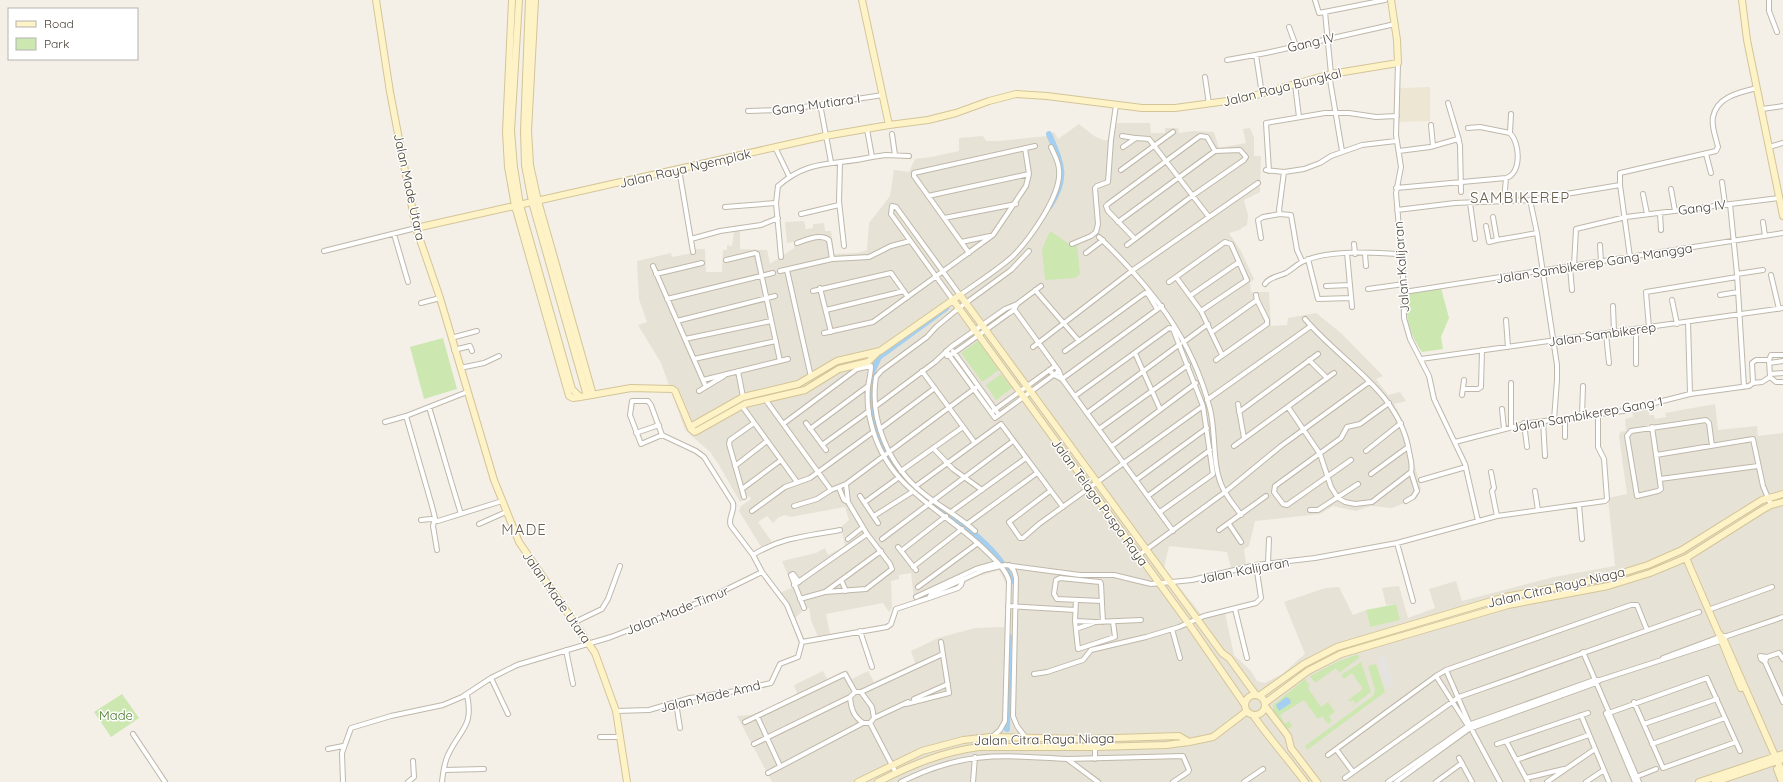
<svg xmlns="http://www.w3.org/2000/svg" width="1783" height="782" font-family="Quicksand,sans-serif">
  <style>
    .residential { fill: #e7e2d6 }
    .education { fill: #ede6d2 }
    .green { fill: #cde7b1 }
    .parking { fill: #e5e3df }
    .water { fill: #a4cff0 }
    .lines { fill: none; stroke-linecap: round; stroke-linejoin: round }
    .river { stroke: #a4cff0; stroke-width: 6 }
    .street-casing { stroke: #bfb8aa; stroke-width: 6 }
    .secondary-casing { stroke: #d3c598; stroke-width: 8 }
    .street { stroke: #fff; stroke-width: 4 }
    .secondary { stroke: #fef2c7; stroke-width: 6 }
    .labels { text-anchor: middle; stroke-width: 3; stroke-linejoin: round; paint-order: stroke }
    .street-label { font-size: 13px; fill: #474136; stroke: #fff }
    .park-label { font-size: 13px; fill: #46782a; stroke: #fff }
    .quarter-label { font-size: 15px; letter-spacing: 1px; fill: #695f4e; stroke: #fff }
  </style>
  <rect width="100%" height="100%" fill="#f4f0e8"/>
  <path class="residential" d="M1117 123H1150L1151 133H1165V128H1178L1179 133 1193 131 1214 132 1219 148 1246 143 1243 129 1250 128 1254 138V156H1261L1260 192 1244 200 1248 215 1247 225 1239 230 1229 233 1241 251 1254 279 1250 283 1251 292H1269L1271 326 1287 325 1288 318 1316 313 1341 333 1383 376 1376 379 1388 395 1400 392 1406 401 1394 404 1402 419 1421 488 1417 498 1392 508 1371 506 1356 511 1333 506 1320 514 1255 521 1249 546 1244 549 1246 564 1231 568 1227 552 1169 546 1164 568 1204 618 1225 613 1234 655 1251 671 1257 681 1265 683 1282 674 1305 654 1284 602 1325 588 1339 587 1353 615 1366 610 1370 627 1396 604 1386 605 1382 588 1399 586 1408 618 1435 608 1429 589 1456 581 1462 601 1554 577 1615 566 1608 498 1627 494 1619 436 1620 432 1626 431 1625 419 1633 417 1632 409 1648 405 1649 415H1654L1655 419 1666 417 1665 413 1715 404 1718 430 1757 426 1758 436 1783 433V782H772L737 716 751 715 785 701 797 693 794 685 823 671 827 679 847 670 852 679 868 671 874 682 915 663 911 651 938 638 975 628 1004 627 1007 586 999 570 959 582 955 587 931 596 914 599 911 573 899 575V579L891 581 892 608 889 612 883 603 826 614 830 634 818 637 811 620 809 608 805 609 795 618 780 593 793 587 782 561 816 553 825 548 828 555 845 546 841 527 849 520 845 507 790 517 785 515 779 517 773 523 767 516 758 522 772 542 761 547 739 511 741 506 751 499 749 496 740 502 719 465 710 452 685 430 661 363 638 325 647 322 639 299 637 261 671 253 672 257 693 253V249H705L706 272H722L723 250H727V245L732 246 734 231 740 230V249L767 250 770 264 794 248V242L787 243 785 222 804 221 806 229 813 228V224L824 223 825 231H831L834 254 858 253 867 250 869 223 890 196 894 170 909 172 915 159 931 157 959 151V138L983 136 986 141H999L1047 136 1054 132 1058 139 1079 124 1094 136 1103 140H1113Z"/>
  <path class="education" d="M1430 87V121L1397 122 1399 88Z"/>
  <path class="green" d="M1050 231 1072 246 1077 245 1080 274 1075 278 1045 280 1042 249Z
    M1441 288 1449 318 1441 337 1443 349 1422 352C1409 334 1405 315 1406 293Z
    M443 338 457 389 424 399 410 347Z
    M978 341 999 370 982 382 961 353Z
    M1001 374 1012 388 996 400 986 385Z
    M1396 604 1400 620 1370 627 1366 610Z
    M1358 654 1359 658 1339 673 1336 668 1315 683 1310 676 1339 661Z
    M1361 662 1371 692 1351 707 1355 703 1353 700 1350 702 1348 700 1363 689 1352 673 1344 679 1341 675Z
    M1376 664 1385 692 1307 750 1305 746 1373 696 1375 690 1368 666Z
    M1305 679 1310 686 1308 688 1321 707 1328 702 1335 712 1329 716 1332 721 1328 724 1322 716 1318 719 1304 700 1280 715 1285 724 1289 721 1292 726 1288 729 1273 712V705Z
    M122 694 139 718 111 737 94 712Z"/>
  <path class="parking" d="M1385 656 1394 684 1386 689 1378 665 1379 664 1378 658Z"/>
  <path class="water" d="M1286 697 1290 699 1291 703 1279 711 1276 705Z"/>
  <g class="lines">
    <path class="river" d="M1049 134C1061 163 1069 176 1050 206
      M922 495 905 480 888 457 876 429 871 404 873 370 879 357 946 308
      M934 504C959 521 1003 552 1011 581
      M1007 729 1009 637"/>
    <defs>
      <path id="street" d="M1315 0 1319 13 1385 0
        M1769 0V11L1777 32
        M1325 12 1331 74
        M1289 27 1296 46
        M1256 55 1262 94
        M1227 60 1266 53 1395 24
        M1398 63 1396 135 1401 167 1396 193 1403 275 1404 318 1410 339 1429 376 1434 399 1465 464 1478 521
        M1329 74 1342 151
        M1205 77 1209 104
        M1295 84 1299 117
        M1448 103 1459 140
        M820 104 831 162
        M1762 109 1783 106
        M748 111 784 110 883 95
        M1431 125 1433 146
        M1510 133 1511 114
        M892 134 895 155
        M1122 136 1135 138
        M775 147 789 176
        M1123 147 1136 138 1149 139 1209 217
        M1769 147 1783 143
        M1399 151 1430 147 1458 139 1460 145 1461 192
        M1706 154 1711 173
        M872 157 886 155 909 156
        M840 163 839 201 844 246
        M679 169 693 252
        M1121 170 1173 132
        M1266 170 1284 172 1304 169 1320 163 1331 156 1362 145 1396 141
        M1269 171 1266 123 1325 113H1349L1376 117 1397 116
        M1284 172 1279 210 1280 214 1291 215 1297 250 1302 261
        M1722 182 1725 204
        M1396 188 1506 178C1522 173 1520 143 1510 133L1480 127 1468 128
        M1671 189 1675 211
        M1643 194 1647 214
        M928 196 1029 174
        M1530 200 1537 233 1557 365V380L1554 420
        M1504 201 1506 178
        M1470 203 1475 239
        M1730 204 1737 274 1744 387
        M725 207 776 203
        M1397 210 1455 203 1530 200 1620 185
        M1660 213 1661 230
        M801 214 839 205
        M1493 217 1497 240 1537 233
        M944 218 1016 204
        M1118 222 1215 151
        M1763 222 1765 236
        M1486 226 1489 242 1497 240
        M394 234 408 282
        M1099 237C1151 287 1192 338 1210 409 1216 433 1212 461 1221 484 1225 495 1234 505 1241 515
        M1261 238 1258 220 1263 217 1280 214
        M691 239 720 231 761 225 778 218
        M961 242 990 236
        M797 243C806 240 821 233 829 240L832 259
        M1072 244 1091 236 1096 232 1098 224 1095 188 1097 186 1108 182 1111 140 1116 105
        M1354 244 1355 254
        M1127 245 1192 196 1244 160 1246 157 1240 150 1215 151 1207 137 1200 136 1108 204 1106 206 1108 211 1134 238
        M1600 245 1601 262
        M324 251 416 228
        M969 253 914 176V173L1035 146
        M1086 253 1103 240
        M1347 253 1352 307
        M1365 254 1366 266
        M781 257 776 203 778 186C810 158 834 166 872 157L867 129
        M1630 257 1620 185V173L1716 151 1718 147C1716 138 1711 126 1713 117 1717 96 1741 92 1757 88
        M1308 259 1318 299 1351 298
        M726 260 755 253 757 254 780 361
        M653 266 706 387
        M1574 266 1576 229 1626 217 1779 198
        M1570 267 1572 290
        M787 270 811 377
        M780 271 832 259 869 257 891 246 910 241
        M656 274 702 263
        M1737 274 1763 270
        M1771 275 1779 309
        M1176 277 1201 311 1222 355
        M1169 282 1225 242 1231 244 1247 280 1201 311
        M1265 284C1269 277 1280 276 1286 273 1293 269 1297 264 1304 261 1331 249 1372 253 1401 254
        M1326 286 1350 285
        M820 288 831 332
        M1368 289 1404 284
        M1035 290 1079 341
        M813 291 891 273 908 297
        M1404 292 1783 233
        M1191 295 1239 262
        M1720 295 1738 292
        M667 299 773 273
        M953 300 891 214 892 206 896 207 960 295C977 283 996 271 1012 257 1029 240 1062 195 1059 170 1059 162 1054 154 1051 147
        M1672 300 1677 324
        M421 303 440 298
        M1613 306 1614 332
        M1014 309 1059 371 1062 379
        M826 310 904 291
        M1506 320 1508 347
        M677 321 775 296
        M1688 322 1690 394
        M1649 328 1646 292 1737 277
        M1636 330V364
        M1212 332 1257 300
        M824 333 873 322 993 235 1026 186 1029 174 1025 148
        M1606 334 1609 363
        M451 338 477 331
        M685 339 771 321
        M1185 341 1208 324
        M1033 347 1133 270 1258 183
        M454 350 470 346 472 351
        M946 351 995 418 1059 371
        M953 351 999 415
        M1065 351 1145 293 1148 294 1157 309
        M1135 353 1160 409
        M947 356 954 353 1008 314 1014 310 1017 304
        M694 359 776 341
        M1421 359 1783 308
        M1216 360 1267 324V320L1257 300 1256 295
        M1309 360 1327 378
        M1769 363 1783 361
        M460 368 484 363 499 356
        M1049 370 1054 375 1062 379 1173 531
        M738 371 743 397
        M922 371 975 443
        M1770 374 1783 373
        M1770 377 1776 382H1783
        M1062 379 1162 306
        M703 380 788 359
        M1511 383V427
        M1753 383 1762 382 1770 377 1769 360 1771 355H1783
        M1463 389H1478L1481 387 1482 350
        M699 391 724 376
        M1462 395 1464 380
        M1075 396 1169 328 1173 329 1203 406 1213 474 1160 512
        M765 399 831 490
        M1207 400 1311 326
        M1238 404 1244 438
        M742 406 797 482
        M876 406 935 362 951 347 1005 309 1017 304 1041 286
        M429 407C440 443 450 479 461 514
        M1288 407 1320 454 1331 487 1338 498 1345 502 1355 504 1372 502 1411 472C1413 466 1410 457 1409 451 1399 391 1342 363 1305 319
        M1502 409 1504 429
        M993 411 1055 366
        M1239 412 1318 354
        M1087 413 1180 344
        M406 416 432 506 435 518 433 526 437 550
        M1582 416 1583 386
        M1562 419 1565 423V437
        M1543 421 1545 456
        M385 422 406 416 467 392
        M806 423 826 450
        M1524 423 1527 447
        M783 424 857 369 871 366C871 373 869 380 868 387 867 399 868 412 871 423 887 490 941 507 985 550 994 559 1006 569 1009 581L1005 721 1000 730 992 737
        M1652 427 1661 489 1658 491 1637 496 1627 436 1631 431 1706 420 1709 423 1712 446
        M810 429 868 386
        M880 429 935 388
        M1099 429 1188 365
        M636 433 659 425
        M662 435 641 444 630 415 632 401H648L651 405 662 435 696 451 704 457 733 503C735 512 727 519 731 526L753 555 762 572 787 605 802 642
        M1455 442 1529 423 1623 411 1690 394 1749 386 1753 383 1752 363 1756 360H1769
        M822 445 869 411
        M1112 446 1196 383
        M1234 446 1334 373
        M933 448 953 469 982 490
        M1366 451 1401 423
        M1656 455 1753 439 1763 486 1771 505
        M1351 460 1287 505 1283 504 1274 492 1275 486 1341 438 1347 427 1360 424 1389 403
        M735 466 767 441
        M901 471 963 427
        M1491 472 1494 488 1492 491 1497 516
        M1371 474 1408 447
        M1660 479 1758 466
        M1136 480 1207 428
        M1421 480 1466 467
        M846 484 848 502
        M916 486 1001 424 1063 507
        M742 489 781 460
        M1050 491 1009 522 1020 538H1023L1039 524 1203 406
        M1535 491 1538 510
        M860 496 878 523
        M1148 496 1210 450
        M744 497 729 444 730 440 754 423
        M1406 501 1413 497 1417 491 1411 472
        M865 502 898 478
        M1579 505 1582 539
        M794 506 817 499 831 490 846 484 978 386
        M1310 510H1318L1358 484
        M752 511 785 487 810 478 873 432
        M951 512 1026 458
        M874 516 912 492
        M421 520 431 519 438 521 502 501
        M479 524 506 512
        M967 524 1037 473
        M1229 524 1241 542
        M1219 530 1266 496
        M975 531C959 516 940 507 923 493 889 466 869 420 876 377L881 371 927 337 936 327 959 308 1011 270 1029 251
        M848 539 863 527
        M882 539 1013 441
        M1397 543 1413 601
        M898 547 916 570
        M901 551 946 516
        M753 555C781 537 808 536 840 530
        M1139 555 1225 492 1281 446 1369 382
        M1268 563 1269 539
        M1009 565 1014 571 1016 578 1013 716 1017 726 1026 738
        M913 567 962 529
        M841 580 846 591
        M799 582 793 574 791 575 804 608
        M794 585 867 534
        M918 587 978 543
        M825 592 866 589 892 569 890 564 867 534 848 502 844 500 839 488
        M916 597 976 569 997 563
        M929 598 958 588 961 585 963 579
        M800 599 825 592 881 551
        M1076 600 1075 621 1078 649 1115 637 1113 622
        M1102 601 1057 599 1054 594 1056 580 1060 578 1100 582 1101 584 1103 622
        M1008 606 1075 610
        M1235 609 1247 658
        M1708 610 1772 587
        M1075 621 1095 622 1141 620
        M575 622 602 609 608 599 620 566
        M1076 629 1093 623
        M1172 629 1180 658
        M860 631 872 667
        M802 642 887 627 891 624 896 609 929 598 931 594 984 570 1005 565 1080 575H1114L1151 584 1192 580 1256 565 1315 558 1397 543 1497 516 1605 501 1607 499 1604 459 1598 447V414
        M566 650 573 684
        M1583 652 1639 782
        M1663 658 1722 636H1727L1783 617
        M1783 659 1779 653 1767 657 1765 662 1783 702
        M1765 662 1761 659 1760 656 1767 657
        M1446 670 1473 732 1500 782
        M1034 674 1047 672 1083 660 1091 650 1146 637 1179 627 1204 616 1256 603 1261 598 1256 565
        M1436 676 1468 726
        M491 678 508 714
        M1600 680 1720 641 1727 636
        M850 697C851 708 853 716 863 723H870L874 718 872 707 861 692
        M914 699 948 684
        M1634 702 1663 768 1736 742
        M676 703 680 728
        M906 704 949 693 941 642
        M616 711 649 710 690 698 736 691 771 683 780 664 798 657 802 642
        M1606 713 1635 782
        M1606 714 1707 678 1740 751
        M1581 715 1609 782
        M757 716 780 766
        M874 718 908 702
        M745 722 845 674 855 692
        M870 723 896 773
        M1644 724 1717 699
        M133 734 165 782
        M600 737H621
        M1506 741 1528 782
        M754 744 850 697 855 692H861L943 654
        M1497 744 1588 713
        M1652 744 1725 718
        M1095 747V759
        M328 749 343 746
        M1336 749 1353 772
        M1328 755 1436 676 1446 670 1631 605H1637L1647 630
        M1459 758 1472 782
        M1516 760 1589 735
        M444 770 484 769
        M768 773 863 723
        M1636 777 1656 769
        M1345 778 1459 697 1699 612
        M1526 778 1564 769
        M343 782 342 753 351 728 391 716 443 705 462 697 491 678 517 665 611 637 705 600 762 572
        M408 782 414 777 413 761
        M442 782C443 773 444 763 448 755 460 729 474 727 467 695
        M901 782C963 751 1000 755 1067 759
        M973 782 975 757
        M1098 782 1067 759 1183 756 1189 770 1188 772 1173 782
        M1244 782 1263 769
        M1388 782 1471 724 1594 680H1600L1596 683 1469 729 1396 782
        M1436 782 1462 763
        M1547 782 1595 749
        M1586 782 1604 770"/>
      <path id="secondary" d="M376 0 390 92 416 228 440 298 494 480 519 542 595 653 616 711 627 782
        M512 0 506 132 508 167 515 206 569 396 573 398 580 397 631 388 672 389 675 391 691 429 695 432 745 404 805 390 839 369 868 362 877 353
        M519 0 511 131 514 167 520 205 572 389 580 397
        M529 0 524 131 525 165 532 202 587 396
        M535 0 528 131 530 165 538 201 593 395
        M862 0 889 125
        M1742 0 1747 40 1783 216
        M416 228 825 136 889 125 928 120 956 113 989 101 1016 94 1047 96 1142 108H1175L1242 99 1331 74 1398 63 1397 40 1391 0
        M953 300 1189 624 1245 705
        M690 427 743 397 798 384 837 361 880 351 960 295 1222 653 1229 658 1256 695
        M1686 558 1718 632 1724 640 1783 774
        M1719 634 1741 688
        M1245 705a10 10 0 1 1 20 0a10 10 0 1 1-20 0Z
        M1259 696 1304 664 1337 647 1505 597 1606 578 1648 565 1682 550 1762 500 1783 494
        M1265 703 1308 671 1341 654 1508 605 1608 586 1650 573 1686 558 1762 510 1771 505 1783 502
        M1265 706 1288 736 1291 748 1317 782
        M1253 715C1269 738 1288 759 1305 782
        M1777 769 1782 782
        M858 782 922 751 963 740 991 737 1083 739 1179 736 1189 742
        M878 782C911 765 942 752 979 747H1095L1166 745 1189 742 1213 737 1247 711
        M1699 782 1783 754
        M1715 782 1783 759"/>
    </defs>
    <use href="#street" class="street-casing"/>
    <use href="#secondary" class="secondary-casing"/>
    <use href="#street" class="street"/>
    <use href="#secondary" class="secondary"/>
  </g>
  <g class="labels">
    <g class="street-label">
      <text transform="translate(1311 42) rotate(-13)" y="5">Gang IV</text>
      <text transform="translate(1282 87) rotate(-14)" y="5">Jalan Raya Bungkal</text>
      <text transform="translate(816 104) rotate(-8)" y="5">Gang Mutiara I</text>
      <text transform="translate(685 168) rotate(-13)" y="5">Jalan Raya Ngemplak</text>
      <text transform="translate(410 187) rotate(78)" y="5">Jalan Made Utara</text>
      <text transform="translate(1702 207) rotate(-7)" y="5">Gang IV</text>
      <text transform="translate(1594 263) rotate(-9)" y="5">Jalan Sambikerep Gang Mangga</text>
      <text transform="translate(1401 267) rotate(-94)" y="5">Jalan Kalijaran</text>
      <text transform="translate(1602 334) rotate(-8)" y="5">Jalan Sambikerep</text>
      <text transform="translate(1587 414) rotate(-10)" y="5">Jalan Sambikerep Gang 1</text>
      <text transform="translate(1100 502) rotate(54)" y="5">Jalan Telaga Puspa Raya</text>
      <text transform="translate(1244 570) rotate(-11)" y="5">Jalan Kalijaran</text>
      <text transform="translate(1556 587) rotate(-13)" y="5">Jalan Citra Raya Niaga</text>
      <text transform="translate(557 597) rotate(55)" y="5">Jalan Made Utara</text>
      <text transform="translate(677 610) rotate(-22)" y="5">Jalan Made Timur</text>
      <text transform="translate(710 696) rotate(-13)" y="5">Jalan Made Amd</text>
      <text transform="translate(1044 739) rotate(-1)" y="5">Jalan Citra Raya Niaga</text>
    </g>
    <g class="park-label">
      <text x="116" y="720">Made</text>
    </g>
    <g class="quarter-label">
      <text x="1520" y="203">SAMBIKEREP</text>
      <text x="524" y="535">MADE</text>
    </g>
  </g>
  <rect x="8" y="8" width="130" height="52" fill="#ffffff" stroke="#b5b3af"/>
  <rect x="16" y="21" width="20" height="6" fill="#fef2c7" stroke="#b5b3af"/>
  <text x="44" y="28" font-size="12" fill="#474136">Road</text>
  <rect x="16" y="38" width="20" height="12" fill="#cde7b1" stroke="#b5b3af"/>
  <text x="44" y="48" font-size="12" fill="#474136">Park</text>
</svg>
